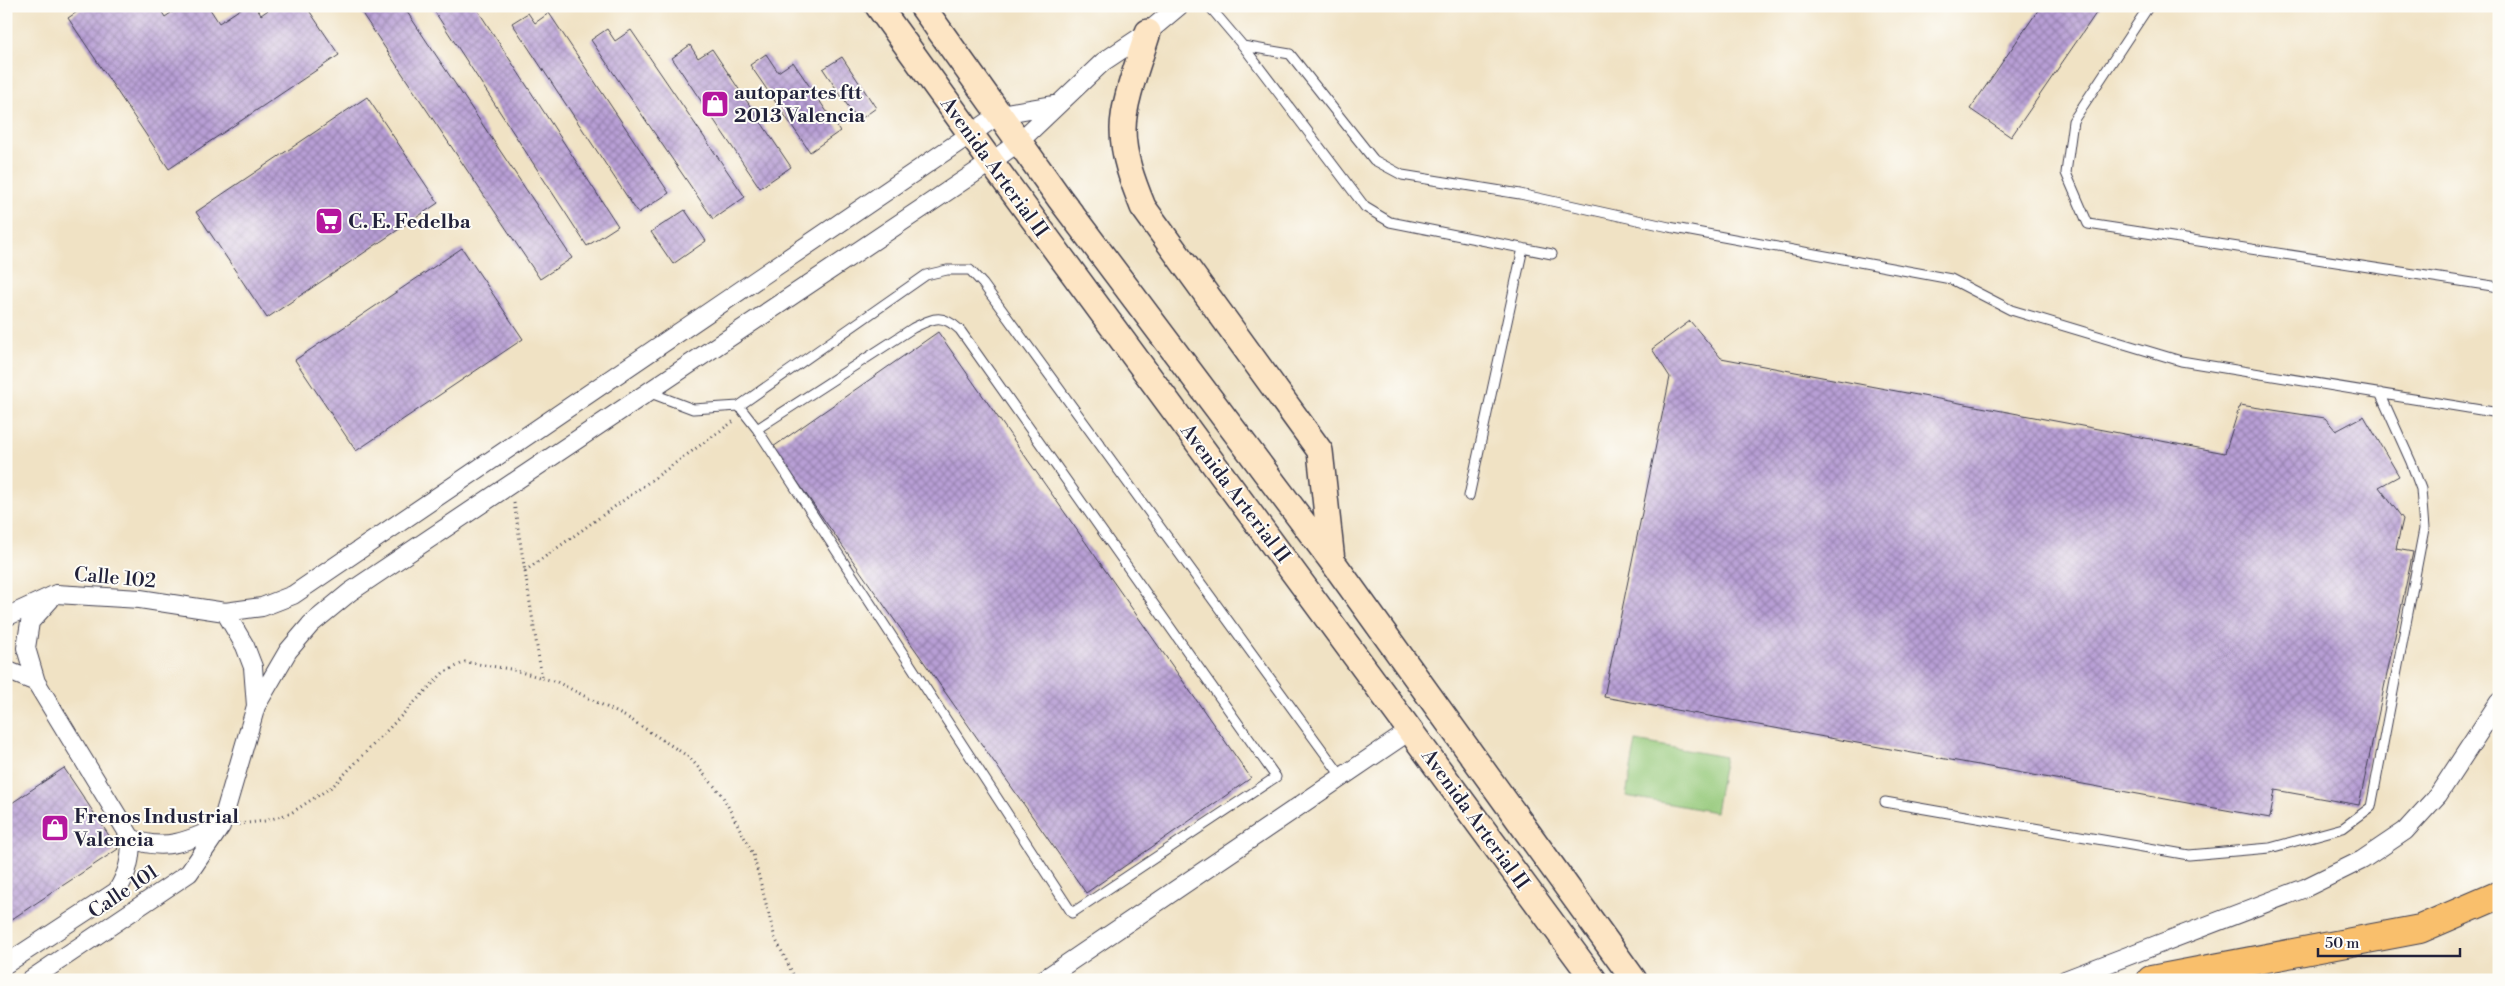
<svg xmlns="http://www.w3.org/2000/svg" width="2505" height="986" font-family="'Libre Bodoni',serif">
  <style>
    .pitch { fill: #95c97a; stroke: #5c765a }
    .building { fill: url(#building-cross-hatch) }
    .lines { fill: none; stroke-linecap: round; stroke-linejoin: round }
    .lane-casing { stroke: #413f50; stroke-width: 11 }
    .street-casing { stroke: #413f50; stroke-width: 20 }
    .secondary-casing { stroke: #413f50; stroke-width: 28 }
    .highway-casing { stroke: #413f50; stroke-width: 30 }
    .path { stroke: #413f50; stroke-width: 3; stroke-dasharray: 1 4; stroke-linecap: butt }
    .lane { stroke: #fff; stroke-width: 9 }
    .street { stroke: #fff; stroke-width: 18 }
    .secondary { stroke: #fde5c4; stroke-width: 25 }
    .highway { stroke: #f9bf6c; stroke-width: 28 }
    .labels { text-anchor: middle; stroke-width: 4; stroke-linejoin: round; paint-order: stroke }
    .poi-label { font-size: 20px; font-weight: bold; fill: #22223b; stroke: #fdfcf7; text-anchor: start }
    .street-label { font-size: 20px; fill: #22223b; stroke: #fdfcf7 }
  </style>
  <defs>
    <pattern id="building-cross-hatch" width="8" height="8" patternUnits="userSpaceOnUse" patternTransform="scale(1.25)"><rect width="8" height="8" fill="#b89fd5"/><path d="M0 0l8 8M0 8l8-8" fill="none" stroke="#9581ae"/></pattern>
  </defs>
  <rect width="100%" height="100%" fill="#fdfcf7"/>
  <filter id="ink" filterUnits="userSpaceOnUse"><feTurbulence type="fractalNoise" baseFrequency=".02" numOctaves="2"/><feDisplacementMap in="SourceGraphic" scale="10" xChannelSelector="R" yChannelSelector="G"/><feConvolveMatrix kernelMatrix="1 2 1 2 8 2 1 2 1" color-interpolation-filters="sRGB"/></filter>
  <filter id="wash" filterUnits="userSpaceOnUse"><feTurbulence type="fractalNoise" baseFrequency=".0096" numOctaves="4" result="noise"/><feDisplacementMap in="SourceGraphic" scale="20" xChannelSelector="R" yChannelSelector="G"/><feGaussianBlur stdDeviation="1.12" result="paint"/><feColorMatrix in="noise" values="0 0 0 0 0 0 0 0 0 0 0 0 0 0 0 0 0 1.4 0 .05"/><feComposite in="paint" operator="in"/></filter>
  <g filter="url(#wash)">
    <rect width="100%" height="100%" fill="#f0e2c4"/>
    <path class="pitch" d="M1636 741 1725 757 1715 812 1626 796Z"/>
    <g id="blocks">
      <path class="building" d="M86 6H110L112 9 116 6H158L165 17 181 6H208L219 23 245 6H255L261 15 274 6H306L339 55 169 169 68 18Z
        M357 6H403L572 258 540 279Z
        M431 6H475L618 226 587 246Z
        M2041 6H2101L2011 137 1970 109Z
        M528 13 535 23 549 13 669 193 638 213 512 23Z
        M607 29 615 41 631 30 745 197 713 219 591 40Z
        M690 45 698 58 712 49 791 167 760 188 672 58Z
        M766 54 778 72 793 62 840 131 810 152 750 65Z
        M842 57 876 108 858 121 823 69Z
        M367 97 438 203 267 318 196 212Z
        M685 210 706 241 673 264 651 232Z
        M462 248 523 339 356 451 295 360Z
        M1690 321 1721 358 2225 453 2240 405 2325 418 2336 431 2364 416 2399 476 2379 487 2403 519 2396 549 2413 552 2359 805 2275 790 2270 818 1604 697 1670 377 1652 349Z
        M938 332 1251 778 1086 893 773 447Z
        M64 768 118 849 6 923V807Z"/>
    </g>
  </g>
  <g filter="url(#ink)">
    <use href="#blocks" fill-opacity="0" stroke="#413f50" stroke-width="1"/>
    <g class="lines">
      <defs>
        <path id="lane" d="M1209 6 1243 46 1290 54 1374 160 1402 175 1520 194 1669 227 1951 279 2011 310 2181 361 2499 413
          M2149 6 2073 121 2066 173 2088 224 2499 287
          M1243 46 1365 207 1390 222 1552 254
          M648 392 693 409 739 406 926 275 947 270H970L983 284 1342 777
          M739 406 757 429 1072 913 1276 777 960 330C941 313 934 318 913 328L757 429
          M1469 496 1523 248
          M1885 802 2189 855 2270 848 2343 828 2371 807 2424 529 2421 489 2411 462 2380 393"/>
        <path id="street" d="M50 600 30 622 26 648 36 682 131 838C163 853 191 840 221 826
          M225 612 245 646 253 667 256 706
          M6 617 56 594 140 599 225 612 262 607 293 595 1000 114 1059 104
          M6 670 36 682
          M6 964 117 891C128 873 131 859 131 838
          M30 980 189 873 221 826 256 706 288 651 311 624 350 592 991 162 1020 141 1103 62 1148 32 1179 6
          M1043 980 1411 730
          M2065 980 2305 888 2362 860 2405 831 2438 795 2499 702"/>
        <path id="secondary" d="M878 6 991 162 1594 980
          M922 6 1060 199 1332 561 1634 980
          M1148 32C1140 59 1123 101 1123 129 1123 157 1133 182 1143 207L1320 451 1332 561"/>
        <path id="highway" d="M2151 980 2420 929 2499 895"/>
      </defs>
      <use href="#lane" class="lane-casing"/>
      <use href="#street" class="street-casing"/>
      <use href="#secondary" class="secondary-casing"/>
      <use href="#highway" class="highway-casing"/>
      <path class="path" d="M514 503 542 678
        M525 571 734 421
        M239 824 265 821 291 813 333 786 443 673 465 662 510 669 557 682 630 719 689 757 722 795 753 854 775 938 796 980"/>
      <use href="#lane" class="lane"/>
      <use href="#street" class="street"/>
      <use href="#secondary" class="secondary"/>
      <use href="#highway" class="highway"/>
    </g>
  </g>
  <defs>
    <symbol id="shop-square" viewBox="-11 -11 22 22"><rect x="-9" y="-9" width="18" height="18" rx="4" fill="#b5179e" stroke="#fdfcf7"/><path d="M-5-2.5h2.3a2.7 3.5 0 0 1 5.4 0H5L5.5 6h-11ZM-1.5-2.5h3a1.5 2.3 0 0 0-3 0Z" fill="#fff"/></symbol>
    <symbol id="supermarket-square" viewBox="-11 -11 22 22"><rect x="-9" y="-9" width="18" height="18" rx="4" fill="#b5179e" stroke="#fdfcf7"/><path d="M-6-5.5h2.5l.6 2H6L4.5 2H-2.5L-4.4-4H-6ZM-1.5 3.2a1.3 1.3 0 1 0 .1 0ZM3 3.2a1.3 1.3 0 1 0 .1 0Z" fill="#fff"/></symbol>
  </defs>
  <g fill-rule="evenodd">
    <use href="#shop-square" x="699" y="88" width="32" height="32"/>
    <use href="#supermarket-square" x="313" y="205" width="32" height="32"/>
    <use href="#shop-square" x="39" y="812" width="32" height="32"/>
  </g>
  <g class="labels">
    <g class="poi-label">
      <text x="734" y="99">autopartes ftt<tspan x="734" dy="23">2013 Valencia</tspan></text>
      <text x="348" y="228">C. E. Fedelba</text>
      <text x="74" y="823">Frenos Industrial<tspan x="74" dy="23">Valencia</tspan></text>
    </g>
    <g class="street-label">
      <text transform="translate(995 167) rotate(54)" y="7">Avenida Arterial II</text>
      <text transform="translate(1236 493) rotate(53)" y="7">Avenida Arterial II</text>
      <text transform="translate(115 577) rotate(5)" y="7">Calle 102</text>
      <text transform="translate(1476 819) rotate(54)" y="7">Avenida Arterial II</text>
      <text transform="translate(123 891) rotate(-34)" y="7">Calle 101</text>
    </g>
  </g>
  <rect width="2505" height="986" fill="none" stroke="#fdfcf7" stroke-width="25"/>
  <path d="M2318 948v8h142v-8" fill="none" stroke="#22223b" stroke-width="2.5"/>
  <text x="2325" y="948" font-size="15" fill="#22223b" stroke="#fdfcf7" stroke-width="4" paint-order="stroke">50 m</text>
</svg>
